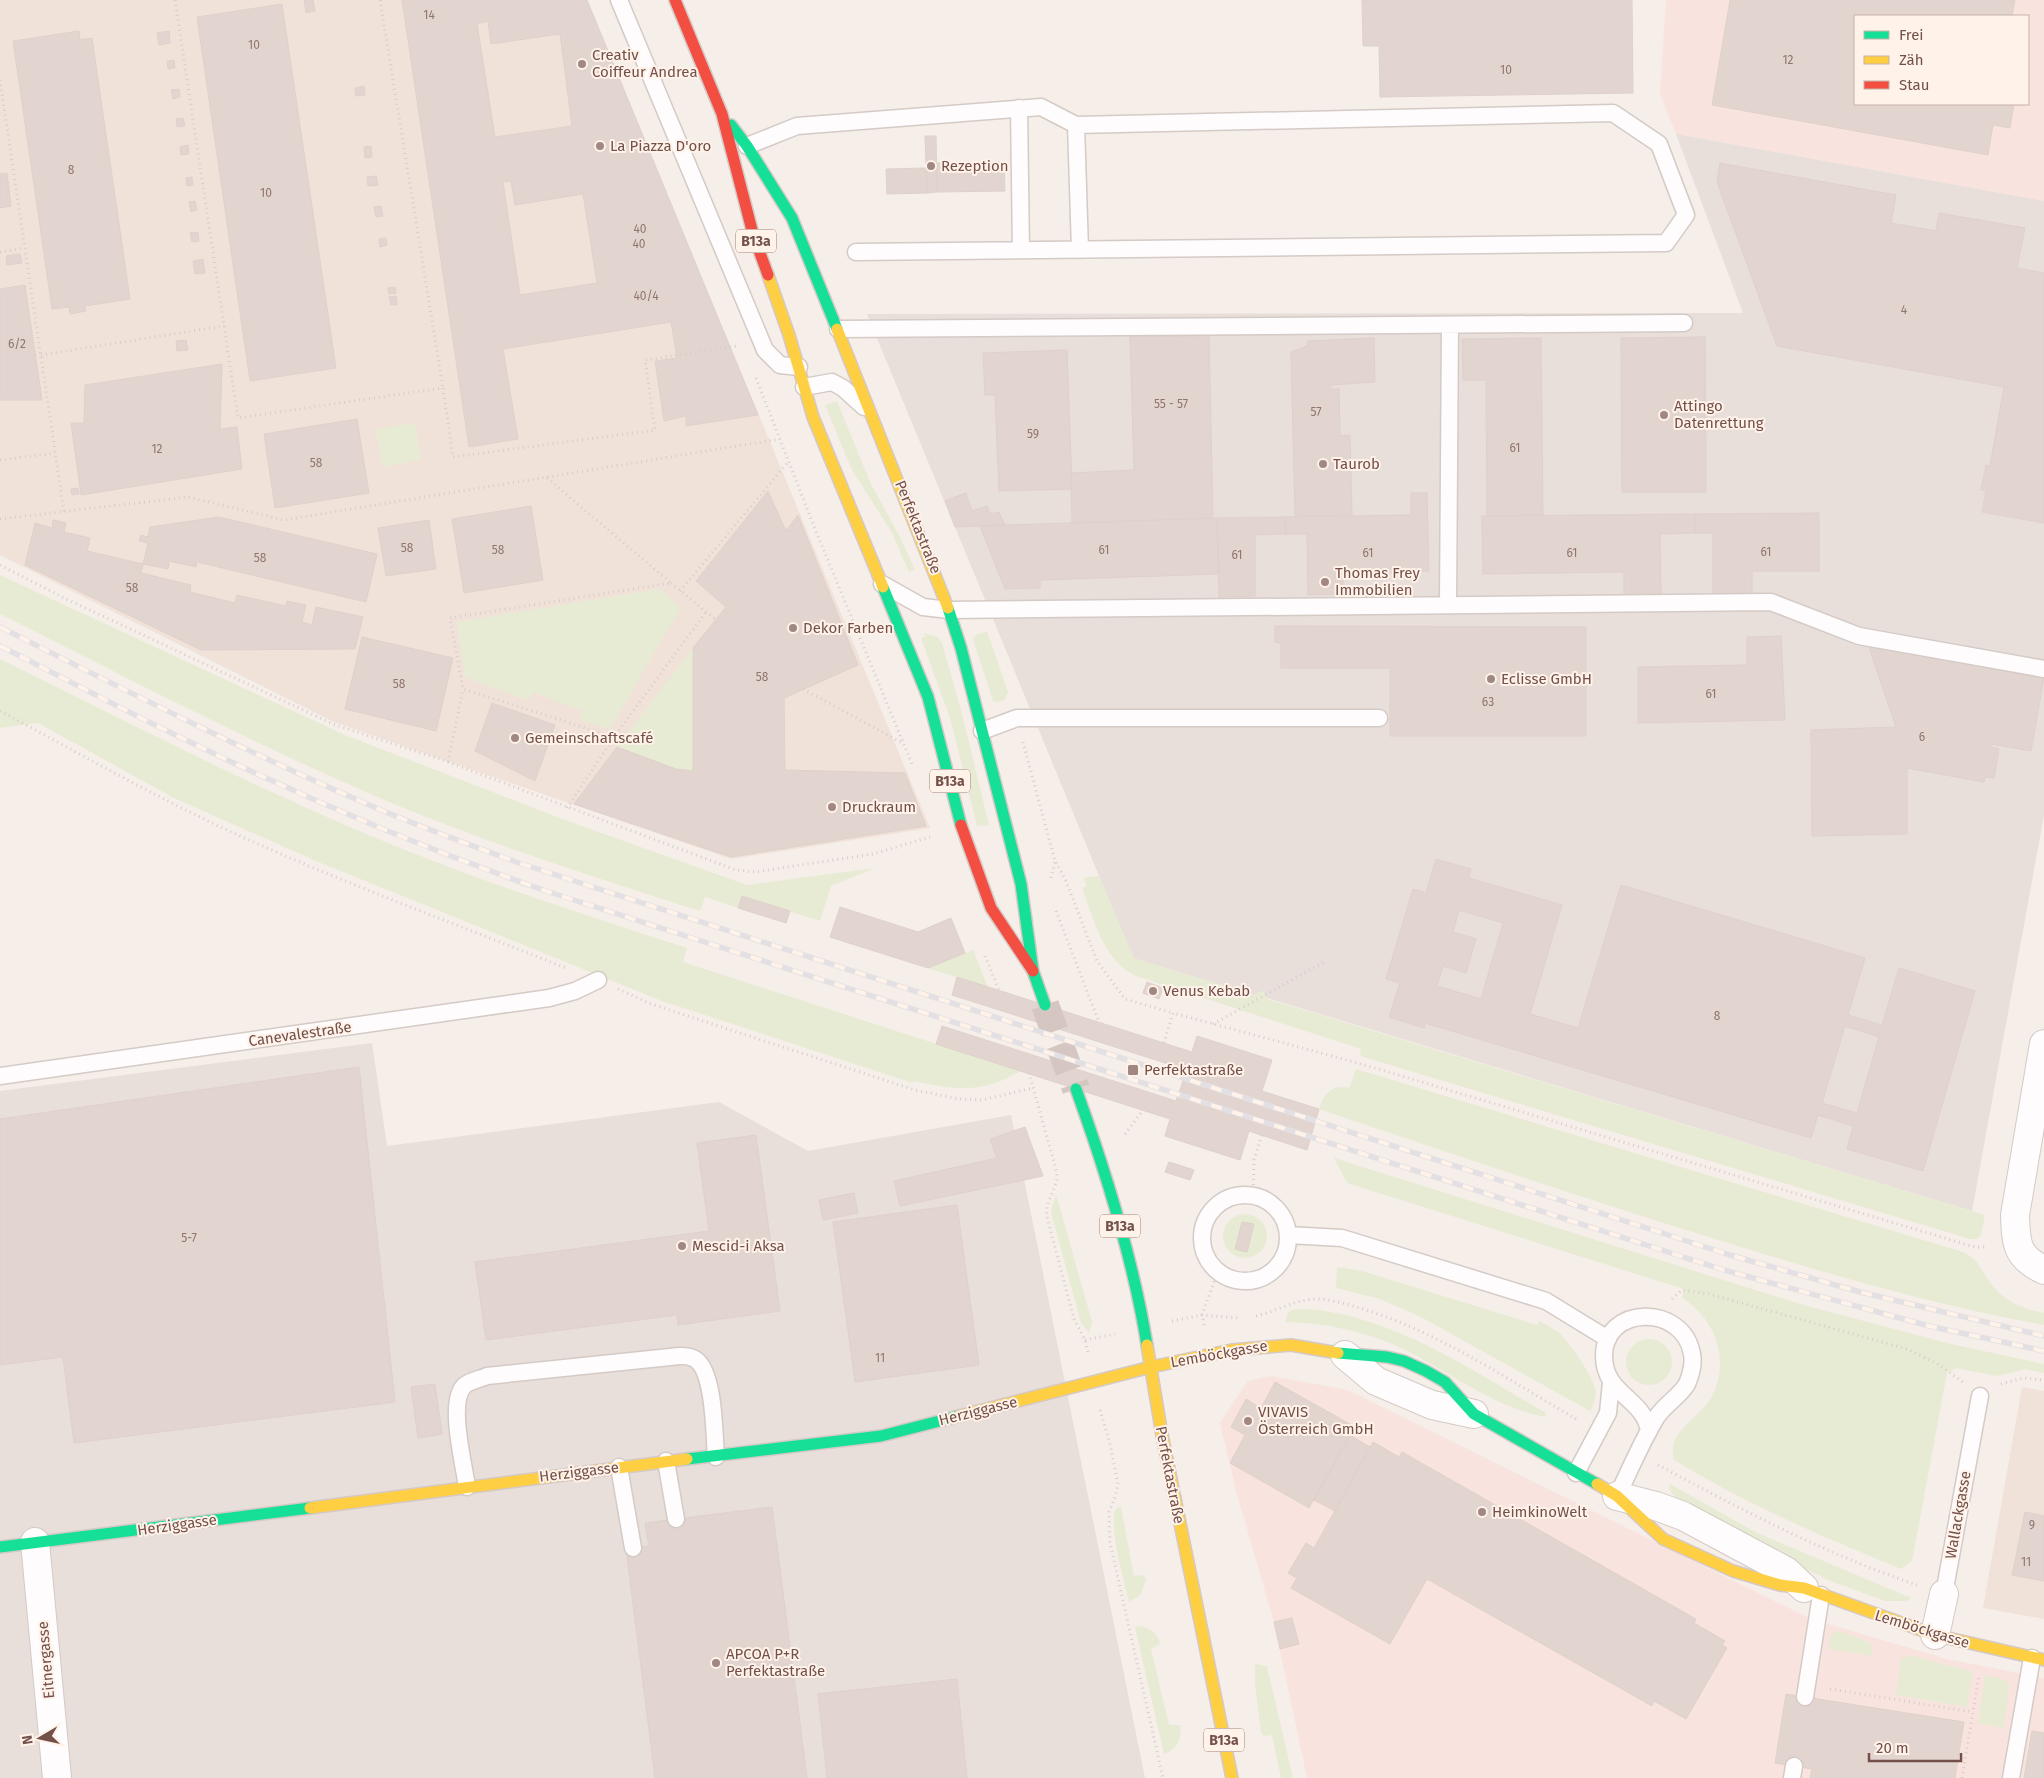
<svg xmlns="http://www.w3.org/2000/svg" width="2044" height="1778" font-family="'Fira Sans',sans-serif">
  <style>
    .residential { fill: #f1e2d9 }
    .commercial { fill: #f9e3df; fill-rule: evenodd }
    .industrial { fill: #e8deda }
    .green { fill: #e7ebd4 }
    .building { fill: #e2d5d0; stroke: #dfd0cb; fill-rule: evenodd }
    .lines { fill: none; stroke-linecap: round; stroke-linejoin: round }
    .primary-tunnel { stroke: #d5c6c1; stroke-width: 28; stroke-dasharray: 28 14; stroke-linecap: butt }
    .lane-casing { stroke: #d4cac6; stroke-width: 19 }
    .street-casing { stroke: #d4cac6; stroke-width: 30 }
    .fast-casing { stroke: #d5c9c6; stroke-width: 14 }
    .slow-casing { stroke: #d5c9c6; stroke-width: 14 }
    .jam-casing { stroke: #d5c9c6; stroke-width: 14 }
    .path { stroke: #d7ccca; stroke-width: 3; stroke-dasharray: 1 4; stroke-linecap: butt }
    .lane { stroke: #fefcfc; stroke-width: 16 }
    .street { stroke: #fefcfc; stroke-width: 28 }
    .fast { stroke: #16e098; stroke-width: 11 }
    .slow { stroke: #ffcf43; stroke-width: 11 }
    .jam { stroke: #f24e42; stroke-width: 11 }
    .rail-casing { stroke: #e3e0e4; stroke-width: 5.5 }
    .rail { stroke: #fff2e9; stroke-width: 4; stroke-dasharray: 11; stroke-linecap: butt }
    .poi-dot { fill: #a18782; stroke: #fff2e9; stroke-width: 2 }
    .labels { text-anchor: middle; stroke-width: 4; stroke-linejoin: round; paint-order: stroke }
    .number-label { font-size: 12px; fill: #90746e }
    .shield { fill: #fff2e9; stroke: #9d817a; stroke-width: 1 }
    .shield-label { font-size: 14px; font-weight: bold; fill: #73504a }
    .poi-label { font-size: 15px; fill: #73504a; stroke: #fff2e9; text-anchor: start }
    .street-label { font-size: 15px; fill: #73504a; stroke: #fff2e9 }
  </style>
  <rect width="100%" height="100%" fill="#f6eee9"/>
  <path class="residential" d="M0 0H587L930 828 731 859 334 722 0 555Z
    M2022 1387 2044 1391V1619L1983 1608Z"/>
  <path class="commercial" d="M1666 0H2044V201L1676 134 1660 94ZM1855 16H2028V104H1855Z
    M1271 1376 1348 1390 1811 1619 1947 1659 2044 1678V1778H1307L1274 1622 1236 1491 1220 1423 1248 1381Z"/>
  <path class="industrial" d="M1676 134 2044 201V815L1972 1211 1267 998 1263 991 1254 995 1133 958 867 314 1743 313Z
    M372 1043 387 1146 719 1102 808 1151 1011 1115 1145 1778H0V1091Z"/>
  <path class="green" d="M837 401 870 482 900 537 915 570 909 572 891 531 852 470 825 405Z
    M415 423 421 460 382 467 376 429Z
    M0 575 345 735 565 820 747 885 875 868 831 886 820 921 742 896 738 908 705 897 700 911C603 880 506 849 411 811 270 753 136 682 0 614Z
    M659 589 681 607 610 729 579 719 583 711 533 692 529 700 465 677 457 622Z
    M987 631 1008 692 1005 700 996 702 993 701 973 639 976 635Z
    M924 633 937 637 942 643 962 714 989 825 977 826 950 718 921 638 925 637Z
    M693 648V771L676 769 617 747Z
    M0 659C116 716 231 776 350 827 460 875 573 911 687 948L683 962 1020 1071C982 1094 956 1090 914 1081L913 1083 662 1001 316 861 174 798 38 723 0 728Z
    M1099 876 1134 958 1254 995 1263 991 1267 999 1985 1215 1981 1235 1977 1239H1970L1360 1056 1361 1049 1136 976C1102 959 1095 921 1082 888L1087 886 1083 878Z
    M973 950 988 987 928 968Z
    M1356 1069 1963 1252C1976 1258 1981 1268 1988 1280 2003 1301 2020 1308 2044 1313V1325C1928 1304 1814 1270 1702 1235 1574 1195 1446 1152 1319 1109 1324 1093 1332 1084 1349 1088Z
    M1334 1158 1800 1304 1951 1344 2044 1364V1373L2026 1369 1997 1376 1956 1368 1947 1373 1912 1561 1901 1569C1823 1537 1746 1504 1674 1460 1666 1433 1696 1420 1709 1401 1732 1365 1717 1319 1682 1298L1684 1289 1347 1183Z
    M1056 1194 1092 1322 1089 1333 1081 1323 1052 1216 1051 1211Z
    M1223 1236a22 22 0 1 1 44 0a22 22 0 1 1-44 0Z
    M1337 1267 1362 1271 1537 1325 1539 1321C1545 1324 1553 1328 1559 1333 1570 1343 1591 1374 1595 1388 1597 1397 1594 1404 1590 1411L1421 1317 1380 1299 1336 1288Z
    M1292 1310C1308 1307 1326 1311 1341 1314 1416 1331 1480 1375 1546 1413L1545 1417C1494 1407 1453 1374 1407 1351 1369 1332 1327 1323 1285 1322L1288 1313Z
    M1626 1362a23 23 0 1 1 46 0a23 23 0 1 1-46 0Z
    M1670 1484 1757 1533 1911 1598 1906 1601H1885L1831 1581 1721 1530 1687 1512 1669 1489Z
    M1121 1507 1134 1576 1144 1575 1146 1580 1140 1595 1129 1602C1124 1581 1108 1527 1116 1508Z
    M1141 1626C1151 1629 1158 1633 1160 1644L1151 1649 1169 1725H1180C1182 1739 1178 1749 1164 1754L1135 1627Z
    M1840 1631 1871 1643 1873 1656 1828 1649 1831 1634Z
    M1910 1655 1973 1672 1967 1707 1896 1695 1901 1659Z
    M1255 1664 1267 1666 1293 1778H1281L1272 1735 1264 1736 1261 1732 1255 1684Z
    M1985 1675 2005 1680 2009 1684 2004 1728 1978 1723Z"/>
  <path class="building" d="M304 0H313L315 11 306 13Z
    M402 0H587L758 415 686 426V416L664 421 655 361 677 358 671 322 503 349 518 439 469 447ZM488 21 491 44 560 34 572 126 495 137 477 24ZM511 181 515 205 583 194 597 283 520 295 503 182Z
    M1362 0H1632L1633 93 1380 97 1379 46H1363Z
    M1730 0H2015L2012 16H1855V104H2014L2010 128 1993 125 1988 155 1712 105Z
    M282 4 336 368 250 381 197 17Z
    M79 31 80 40 92 38 130 299 85 306 86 311 70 314 69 307 52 309 13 41Z
    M169 31 170 43 159 45 157 33Z
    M174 60 175 68 168 69 167 61Z
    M364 86 365 95 356 96 355 88Z
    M179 89 180 97 173 99 171 90Z
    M183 118 185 126 177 127 176 119Z
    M925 136H936L937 192 927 193Z
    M188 145 189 154 181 155 180 147Z
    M371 146 372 157 365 158 364 147Z
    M1004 162 1005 191 937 192V163Z
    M1720 163 1896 195 1891 223 1936 231 1939 213 2025 228 2017 268 2044 273V523L1982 512 1986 491 1981 490 1986 465 1990 466 2004 387 1777 346 1717 182Z
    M926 168 927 193 887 194 886 169Z
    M7 173 11 206 0 208V174Z
    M376 176 378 185 368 186 367 177Z
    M192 177 193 185 187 186 186 178Z
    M195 201 197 210 191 212 189 202Z
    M381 206 383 216 376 217 374 207Z
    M198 232 199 241 192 242 190 233Z
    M386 238 387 245 380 247 379 239Z
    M20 254 22 263 7 265 6 256Z
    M203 259 205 273 195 274 193 261Z
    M25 285 42 400H0V289Z
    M395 287 396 293 389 294 388 288Z
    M396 296 397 305H391L389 297Z
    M1130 336 1209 337 1213 518 1072 523 1071 473 1134 470Z
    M1705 337 1706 492H1622L1621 338Z
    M1374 338 1375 382 1330 385 1331 389H1339L1340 436 1350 435 1352 515 1295 516 1291 352 1307 346 1308 341Z
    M1541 338 1543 515 1487 516 1486 380H1463L1462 339Z
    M186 340 188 350 177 351 176 341Z
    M1067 350 1072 489 999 491 995 395H985L983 353Z
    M222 364 220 429 237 427 242 469 81 495 71 423H84L85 385Z
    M357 419 369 493 275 508 264 434Z
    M78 488 79 494 72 495 71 489Z
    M768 491 786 531 798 515 858 665 784 698 785 770 905 773 926 826 731 857 574 804 617 747 676 769 693 771V648L726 607 696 581Z
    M966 493 972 511 987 506 990 514 999 512 1005 525 955 527 945 501Z
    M1411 493H1427L1429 571 1343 573V594L1308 595 1307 534H1286L1285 517 1411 515Z
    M531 506 543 580 464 593 452 519Z
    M1819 513V571H1752V595H1713V533H1695V514Z
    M1695 514V533L1660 534 1661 594 1624 595V572L1483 574 1482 516Z
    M219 517 377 554 366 602 197 562 196 567 169 561 168 569 143 564 148 543 139 541 141 535 148 537 150 527Z
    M1285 517 1286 534 1255 535V596L1219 597 1217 518Z
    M1217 518 1219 574 1040 580V588L1005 589 980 526Z
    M53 520 66 523 64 532 90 538 87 551 143 564 141 573 191 585 190 592 235 603 237 595 286 606 287 601 306 605 302 622 312 625 316 607 363 617 355 649 201 650 25 565 35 523 52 528Z
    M429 520 436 569 386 576 378 528Z
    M1275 626 1586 627V736H1390V668H1281V643L1275 642Z
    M1781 636 1785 720 1638 723V667L1747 665V637Z
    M362 637 453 658 436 731 345 709Z
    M1869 647 2044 677 2031 751 1991 744 1990 747 1999 749 1994 778 1985 777 1984 782 1907 768V834L1812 836 1811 730 1896 727Z
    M492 703 555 725 535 781 475 751Z
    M1436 859 1471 869 1469 878 1562 905 1530 1014 1578 1028 1621 885 1865 958 1848 1015 1882 1025 1899 968 1975 991 1923 1171 1847 1149 1853 1126 1818 1115 1811 1138 1425 1023 1424 1028 1389 1017 1400 983 1386 979 1413 889 1426 893ZM1459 910 1503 923 1481 999 1437 986 1443 966 1466 973 1476 939 1453 932ZM1845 1026 1879 1037 1857 1113 1822 1103Z
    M742 896 790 911 786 923 738 908Z
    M840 907 918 932 951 918 965 953 928 968 830 937Z
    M957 977 1192 1052 1197 1036 1272 1060 1262 1091 1319 1109 1307 1150 1249 1131 1240 1160 1165 1136 1170 1119 936 1044 942 1026 1176 1101 1187 1070 952 995Z
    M1147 982 1163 988 1159 999 1143 993Z
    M359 1067 395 1402 74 1443 63 1357 0 1365V1119Z
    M1025 1127 1043 1176 900 1206 894 1181 997 1158 990 1139Z
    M756 1135 780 1311 678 1325 677 1315 486 1340 475 1262 709 1231 697 1143Z
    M1169 1162 1194 1170 1190 1180 1165 1172Z
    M854 1193 858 1213 823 1220 819 1200Z
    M957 1205 979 1365 855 1382 833 1222Z
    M1242 1222 1254 1224 1247 1252 1235 1249Z
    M1275 1382 1355 1427 1309 1508 1230 1463 1245 1435 1231 1427 1246 1399 1261 1408Z
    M435 1384 442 1434 418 1438 411 1387Z
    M1350 1435 1370 1447 1335 1511 1314 1500Z
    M1373 1442 1399 1457 1402 1452 1696 1619 1694 1623 1725 1641 1722 1645 1727 1648 1686 1719 1654 1701 1652 1706 1427 1579 1390 1644 1291 1588 1297 1578 1288 1573 1306 1543 1314 1548Z
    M772 1507 807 1778H655L626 1548 649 1546 645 1523Z
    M2025 1512 2044 1516V1581L2012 1575Z
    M1292 1618 1299 1644 1280 1649 1274 1622Z
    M957 1679 967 1778H827L818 1694Z
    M1786 1694 1964 1722 1955 1778H1810L1812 1769 1775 1763Z
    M2032 1731 2044 1733V1778H2024Z"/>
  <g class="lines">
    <path class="primary-tunnel" d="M1045 1005 1076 1089"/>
    <defs>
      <path id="lane" d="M619 0 765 350 780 365 799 367
        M1019 108 1021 250
        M1076 125 1080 250
        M747 146 797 126 1041 107 1076 125 1613 113 1659 144 1686 215 1666 243 856 252
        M838 329 1684 323
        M804 387 832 382 843 388 864 407
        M882 584 923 607 949 610 1771 602 1859 636 2044 669
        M1448 605 1450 325
        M982 731 1017 718H1379
        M0 1076 549 998 575 991 598 980
        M1202 1238a43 43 0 1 1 86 0a43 43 0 1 1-86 0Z
        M1288 1235 1342 1238 1546 1301 1608 1339
        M666 1461 676 1519
        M619 1467 633 1548
        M1576 1473 1608 1413 1611 1382
        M467 1487C464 1464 447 1400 465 1385 470 1381 480 1379 487 1376L670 1357C677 1356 686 1355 693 1358 715 1367 714 1435 716 1457
        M1617 1496C1630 1470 1641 1443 1656 1418 1664 1405 1679 1397 1687 1384 1691 1374 1694 1365 1692 1354 1683 1303 1604 1305 1604 1356 1604 1395 1644 1398 1649 1431
        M1944 1594 1980 1396
        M1805 1697 1821 1595
        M1792 1778 1794 1766
        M2011 1778 2032 1658"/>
      <path id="street" d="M2044 1044 2015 1215C2016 1243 2016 1257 2044 1270
        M1345 1355 1376 1381 1432 1405 1474 1414
        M1617 1496 1656 1506 1683 1516 1786 1571 1804 1588
        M35 1542 57 1778
        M1935 1635 1944 1594"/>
      <path id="fast" d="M731 125 747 146 792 218 837 329
        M883 587 928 697 961 825
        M948 608 961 648 1021 884 1033 971 1045 1005
        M1076 1089C1106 1172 1133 1258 1147 1345
        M1338 1353 1387 1357 1404 1361 1426 1371 1445 1382 1474 1414 1597 1484
        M687 1459 881 1436 959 1416
        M0 1547 310 1508"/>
      <path id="slow" d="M768 275 789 335 813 417 883 587
        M837 329 948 608
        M1147 1345 1162 1435 1232 1778
        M959 1416 1151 1367 1232 1350 1291 1345 1338 1353
        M1597 1484 1617 1496 1663 1539 1733 1571 1780 1585 1804 1588 1935 1635 2044 1660
        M310 1508 687 1459"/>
      <path id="jam" d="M675 0 722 114 753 234 768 275
        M961 825 991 908 1033 971"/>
    </defs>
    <use href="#lane" class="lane-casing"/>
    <use href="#street" class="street-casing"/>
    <use href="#fast" class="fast-casing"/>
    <use href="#slow" class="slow-casing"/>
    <use href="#jam" class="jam-casing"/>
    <path class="path" d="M175 0 238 418 443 388 453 457 655 430 645 360 737 346
      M380 0 443 388
      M0 80 64 512
      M0 252 25 248
      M41 355 224 326
      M756 378 813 524 912 764
      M0 460 55 453
      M547 478 671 583 450 618 463 689 614 737 706 612
      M0 519 188 497 284 520 780 439
      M0 565 62 597 333 724 448 762 736 870 755 872 873 854 933 836
      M671 583 716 620
      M680 591 789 461
      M803 689 904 744
      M0 711C75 751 150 794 227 830 338 881 453 923 566 968
      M1023 742 1055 861 1066 881 1097 961 1125 999 1173 1013
      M448 762 463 689
      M567 808 614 737
      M1051 878 1055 862
      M1056 911 1099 1022
      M985 956 999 990
      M618 989 651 1004 915 1090 959 1099 982 1100 1033 1088
      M1213 1024 1326 961
      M1164 1043 1173 1013 1358 1063 1975 1247H1988
      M1029 1073 1057 1173C1058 1189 1044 1201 1047 1217L1074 1319 1085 1340 1088 1352
      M1125 1134 1143 1110
      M1253 1195 1254 1160 1262 1135
      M1672 1299 1682 1290 1709 1294 1907 1349 1936 1363 1963 1382
      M1256 1316C1277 1311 1296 1299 1318 1299 1335 1300 1350 1305 1366 1310 1442 1334 1510 1381 1578 1420
      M1172 1321 1202 1315 1238 1318
      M1204 1325 1202 1315 1218 1271
      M1085 1340 1115 1334
      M2001 1384 2023 1378 2044 1380
      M1100 1410 1110 1444 1118 1484 1115 1497 1109 1512 1110 1543 1163 1778
      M1658 1465C1742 1510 1826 1554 1917 1585
      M1830 1689 1973 1712
      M1962 1778 1979 1675"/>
    <use href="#lane" class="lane"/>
    <use href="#street" class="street"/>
    <use href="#fast" class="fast"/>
    <use href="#slow" class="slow"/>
    <use href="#jam" class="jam"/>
    <defs>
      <path id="rail" d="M0 627C119 687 238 748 360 801 412 824 465 843 519 863L1730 1255 1860 1292 2044 1336
        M0 646C62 677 123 710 186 740 304 798 425 849 549 892L1724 1270 1929 1326 2044 1351"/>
    </defs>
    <use href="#rail" class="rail-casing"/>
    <use href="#rail" class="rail"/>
  </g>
  <g class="poi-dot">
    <circle cx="582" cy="64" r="5"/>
    <circle cx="600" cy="146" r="5"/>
    <circle cx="931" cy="166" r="5"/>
    <circle cx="1664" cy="415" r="5"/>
    <circle cx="1323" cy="464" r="5"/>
    <circle cx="1325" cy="582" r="5"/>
    <circle cx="793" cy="628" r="5"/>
    <circle cx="1491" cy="679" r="5"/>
    <circle cx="515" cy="738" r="5"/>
    <circle cx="832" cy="807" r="5"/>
    <circle cx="1153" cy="991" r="5"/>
    <rect x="1127" y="1064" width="12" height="12" rx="2.5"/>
    <circle cx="682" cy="1246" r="5"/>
    <circle cx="1248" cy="1421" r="5"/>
    <circle cx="1482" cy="1512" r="5"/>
    <circle cx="716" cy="1663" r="5"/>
  </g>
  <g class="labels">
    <g class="number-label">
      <text x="429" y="19">14</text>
      <text x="254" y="49">10</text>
      <text x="1788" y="64">12</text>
      <text x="1506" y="74">10</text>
      <text x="71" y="174">8</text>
      <text x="266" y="197">10</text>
      <text x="640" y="233">40</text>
      <text x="639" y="248">40</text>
      <text x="646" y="300">40/4</text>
      <text x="1904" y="314">4</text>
      <text x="17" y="348">6/2</text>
      <text x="1171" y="408">55 - 57</text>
      <text x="1316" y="416">57</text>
      <text x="1033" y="438">59</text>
      <text x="1515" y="452">61</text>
      <text x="157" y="453">12</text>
      <text x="316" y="467">58</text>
      <text x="407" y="552">58</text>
      <text x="498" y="554">58</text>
      <text x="1104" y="554">61</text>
      <text x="1766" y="556">61</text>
      <text x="1368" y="557">61</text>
      <text x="1572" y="557">61</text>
      <text x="1237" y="559">61</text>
      <text x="260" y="562">58</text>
      <text x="132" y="592">58</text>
      <text x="762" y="681">58</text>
      <text x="399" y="688">58</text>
      <text x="1711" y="698">61</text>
      <text x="1488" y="706">63</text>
      <text x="1922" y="741">6</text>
      <text x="1717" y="1020">8</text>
      <text x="189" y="1242">5-7</text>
      <text x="880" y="1362">11</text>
      <text x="2032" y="1529">9</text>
      <text x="2026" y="1566">11</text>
    </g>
    <g class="shield">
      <rect x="736" y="229.5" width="40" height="23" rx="4"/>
      <rect x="930" y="769.5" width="40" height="23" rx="4"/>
      <rect x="1100" y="1214.5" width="40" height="23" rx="4"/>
      <rect x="1204" y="1728.5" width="40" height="23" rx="4"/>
    </g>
    <g class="shield-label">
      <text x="756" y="246">B13a</text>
      <text x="950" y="786">B13a</text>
      <text x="1120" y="1231">B13a</text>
      <text x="1224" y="1745">B13a</text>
    </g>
    <g class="poi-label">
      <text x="592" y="60">Creativ<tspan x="592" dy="17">Coiffeur Andrea</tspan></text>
      <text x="610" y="151">La Piazza D'oro</text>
      <text x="941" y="171">Rezeption</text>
      <text x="1674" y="411">Attingo<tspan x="1674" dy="17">Datenrettung</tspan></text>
      <text x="1333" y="469">Taurob</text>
      <text x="1335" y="578">Thomas Frey<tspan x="1335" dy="17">Immobilien</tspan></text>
      <text x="803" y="633">Dekor Farben</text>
      <text x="1501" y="684">Eclisse GmbH</text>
      <text x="525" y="743">Gemeinschaftscafé</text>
      <text x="842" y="812">Druckraum</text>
      <text x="1163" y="996">Venus Kebab</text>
      <text x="1144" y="1075">Perfektastraße</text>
      <text x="692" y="1251">Mescid-i Aksa</text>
      <text x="1258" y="1417">VIVAVIS<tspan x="1258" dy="17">Österreich GmbH</tspan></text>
      <text x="1492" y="1517">HeimkinoWelt</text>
      <text x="726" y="1659">APCOA P+R<tspan x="726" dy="17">Perfektastraße</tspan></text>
    </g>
    <g class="street-label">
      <text transform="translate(918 527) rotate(68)" y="5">Perfektastraße</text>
      <text transform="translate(300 1034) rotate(-8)" y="5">Canevalestraße</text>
      <text transform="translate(1219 1354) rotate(-10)" y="5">Lemböckgasse</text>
      <text transform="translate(978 1411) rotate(-14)" y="5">Herziggasse</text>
      <text transform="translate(579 1472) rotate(-7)" y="5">Herziggasse</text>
      <text transform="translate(1170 1475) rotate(79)" y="5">Perfektastraße</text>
      <text transform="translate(1958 1515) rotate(-80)" y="5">Wallackgasse</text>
      <text transform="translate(177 1525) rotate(-8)" y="5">Herziggasse</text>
      <text transform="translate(1922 1629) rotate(17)" y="5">Lemböckgasse</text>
      <text transform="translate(46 1660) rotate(-95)" y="5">Eitnergasse</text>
    </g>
  </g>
  <rect x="1854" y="15" width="175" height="90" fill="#fff2e9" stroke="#c7b1a9"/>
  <rect x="1864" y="31" width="25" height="8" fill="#16e098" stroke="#c7b1a9"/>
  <text x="1899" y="40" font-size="15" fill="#73504a">Frei</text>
  <rect x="1864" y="56" width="25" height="8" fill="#ffcf43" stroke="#c7b1a9"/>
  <text x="1899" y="65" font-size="15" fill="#73504a">Zäh</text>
  <rect x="1864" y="81" width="25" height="8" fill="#f24e42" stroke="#c7b1a9"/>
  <text x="1899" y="90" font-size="15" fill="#73504a">Stau</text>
  <g transform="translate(40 1738) rotate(261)" stroke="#fff2e9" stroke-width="4" paint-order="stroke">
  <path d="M0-4L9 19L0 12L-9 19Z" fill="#73504a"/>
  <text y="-8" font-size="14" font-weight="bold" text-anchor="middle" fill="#73504a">N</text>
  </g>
  <path d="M1869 1753v8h92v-8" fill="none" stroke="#73504a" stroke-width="2.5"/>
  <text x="1876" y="1753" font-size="15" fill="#73504a" stroke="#fff2e9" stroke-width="4" paint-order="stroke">20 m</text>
</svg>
